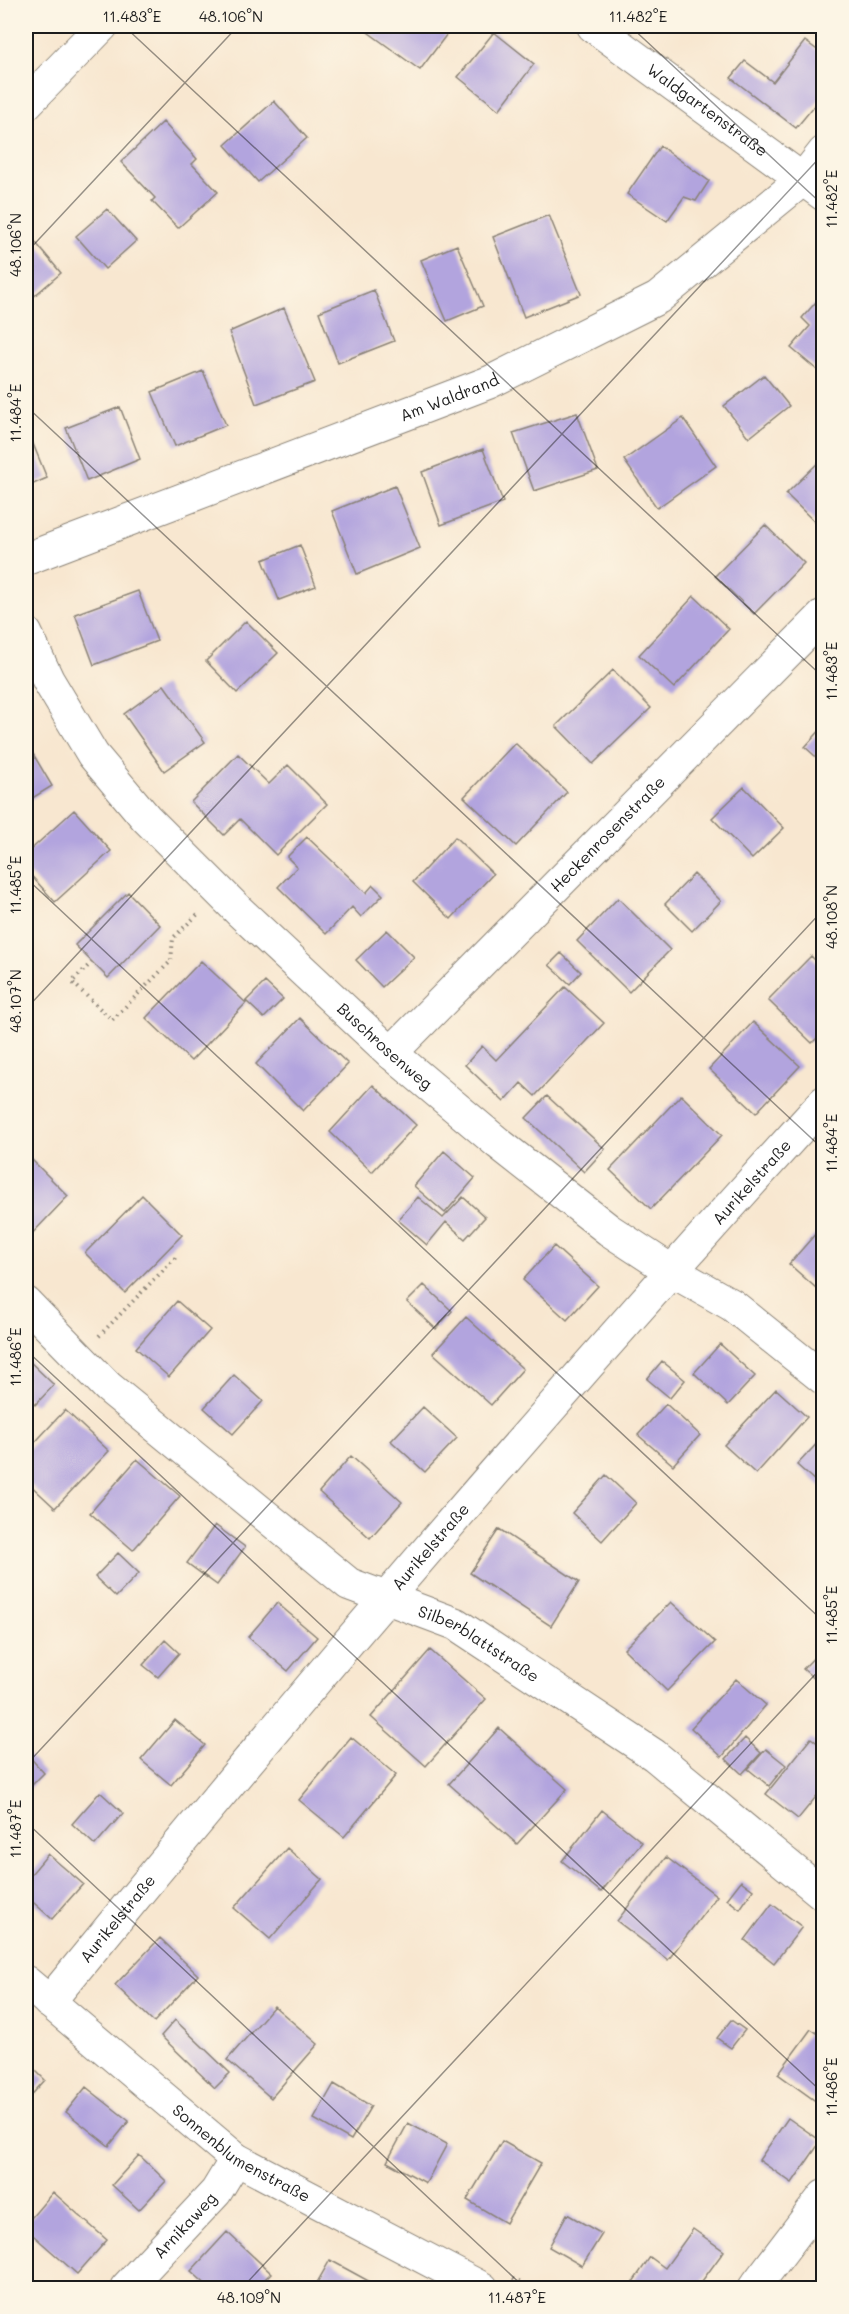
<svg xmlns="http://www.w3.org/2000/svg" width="849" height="2314" font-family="Mali,sans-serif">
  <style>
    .building { fill: #b2a4de }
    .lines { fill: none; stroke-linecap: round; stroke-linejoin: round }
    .street-casing { stroke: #8a8276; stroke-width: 34 }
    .path { stroke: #8a8276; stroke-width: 4; stroke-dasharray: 1.5 4.5; stroke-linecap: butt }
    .street { stroke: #fff; stroke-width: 32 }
    .ticks { fill: none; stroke: #1c1c1c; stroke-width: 1.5; stroke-opacity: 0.45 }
    .labels { text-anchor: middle; stroke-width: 4.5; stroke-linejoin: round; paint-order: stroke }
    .street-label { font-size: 16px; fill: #1c1c1c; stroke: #fcf5e5 }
    .neatline { fill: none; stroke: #1c1c1c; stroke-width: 2 }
    .ticks-label { font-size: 15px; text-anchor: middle; fill: #1c1c1c }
  </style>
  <rect width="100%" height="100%" fill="#fcf5e5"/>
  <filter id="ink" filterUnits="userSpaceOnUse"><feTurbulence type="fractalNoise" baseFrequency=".0167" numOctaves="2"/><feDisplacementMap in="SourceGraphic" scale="12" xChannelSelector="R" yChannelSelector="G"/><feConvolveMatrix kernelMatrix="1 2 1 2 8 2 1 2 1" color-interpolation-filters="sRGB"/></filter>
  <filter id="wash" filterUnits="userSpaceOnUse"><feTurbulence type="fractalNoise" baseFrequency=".008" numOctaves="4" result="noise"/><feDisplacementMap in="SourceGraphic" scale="24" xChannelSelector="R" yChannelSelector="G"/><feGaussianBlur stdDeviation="1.35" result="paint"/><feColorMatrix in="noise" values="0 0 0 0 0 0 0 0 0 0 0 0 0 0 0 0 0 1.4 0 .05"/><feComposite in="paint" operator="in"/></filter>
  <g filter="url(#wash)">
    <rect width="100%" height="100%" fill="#f8e7d0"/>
    <g id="blocks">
      <path class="building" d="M369 26H453L420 70 365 30Z
        M494 32 534 64 499 110 458 77Z
        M805 41 824 55V94L796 128 731 78 745 61 773 82Z
        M274 101 307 138 258 182 225 145Z
        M163 122 197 159 192 164 218 192 178 228 152 201 155 198 121 162Z
        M660 146 709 181 696 201 684 197 667 221 627 194Z
        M107 209 136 241 105 269 76 236Z
        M549 215 581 294 524 317 493 237Z
        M26 231 61 273 26 303Z
        M457 245 483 306 447 321 421 260Z
        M374 290 394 341 338 363 319 312Z
        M824 293V374L823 375 791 348 810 326 802 318Z
        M284 308 315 382 256 404 229 332Z
        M203 371 226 425 175 446 152 392Z
        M764 375 789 406 749 438 724 406Z
        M120 407 140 459 87 481 66 428Z
        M577 413 598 470 534 491 513 433Z
        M683 418 716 466 657 508 624 460Z
        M29 434 47 478 26 487V435Z
        M483 449 503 502 441 525 422 472Z
        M824 457V531L786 494Z
        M395 486 420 548 357 574 332 511Z
        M765 525 804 563 754 614 715 576Z
        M300 545 316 586 279 600 263 560Z
        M138 591 157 641 94 665 75 614Z
        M694 596 729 629 674 688 639 655Z
        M246 621 278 653 237 693 206 661Z
        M613 670 651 708 593 764 556 726Z
        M164 685 205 742 164 771 124 714Z
        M824 726V764L805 747Z
        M26 742 52 786 26 802Z
        M515 743 567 792 516 846 464 797Z
        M238 754 269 784 288 765 327 804 276 855 240 819 224 835 191 802Z
        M744 787 784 828 752 859 712 818Z
        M74 810 111 851 55 902 26 870V854Z
        M307 837 366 893 373 885 383 895 361 917 352 907 326 934 278 887 297 867 287 857Z
        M455 837 493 874 451 919 413 882Z
        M694 874 721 901 692 931 665 904Z
        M128 892 160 925 108 978 75 945Z
        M618 898 670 950 629 992 577 941Z
        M387 930 414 957 382 987 356 960Z
        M561 953 581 972 570 984 549 965Z
        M811 956 824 969V1031L812 1043 768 1000Z
        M201 961 246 1003 191 1061 146 1018Z
        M265 982 283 999 264 1018 246 1001Z
        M565 987 604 1023 535 1096 521 1083 504 1102 465 1065 482 1046 496 1060Z
        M300 1018 348 1064 303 1111 256 1064Z
        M753 1022 800 1066 756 1113 709 1069Z
        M373 1085 416 1125 372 1172 330 1132Z
        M681 1095 722 1135 651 1209 610 1170Z
        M547 1096 605 1149 584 1172 526 1118Z
        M444 1151 475 1178 445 1213 414 1186Z
        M26 1154 68 1196 26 1240Z
        M142 1195 182 1235 125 1293 85 1253Z
        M418 1197 443 1218 463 1197 485 1217 465 1239 446 1222 427 1245 398 1220Z
        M818 1231 824 1236V1295L789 1264Z
        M554 1246 598 1286 567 1320 523 1280Z
        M424 1285 452 1311 436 1329 407 1302Z
        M177 1301 210 1330 169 1377 136 1348Z
        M466 1317 523 1369 491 1405 433 1353Z
        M720 1344 755 1376 728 1405 694 1373Z
        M26 1358 54 1385 35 1405 26 1396Z
        M662 1361 685 1380 670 1398 647 1379Z
        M234 1375 263 1401 233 1434 204 1408Z
        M776 1389 807 1417 756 1474 724 1445Z
        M666 1404 700 1435 673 1465 638 1435Z
        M423 1407 457 1438 425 1472 391 1441Z
        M65 1410 109 1451 55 1508 26 1481V1452Z
        M824 1436V1489L797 1465Z
        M351 1456 402 1502 370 1538 319 1492Z
        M137 1459 180 1496 133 1550 90 1513Z
        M606 1475 636 1503 602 1541 572 1513Z
        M215 1525 245 1547 217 1585 187 1563Z
        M499 1529 579 1582 551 1626 470 1573Z
        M118 1553 139 1573 116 1597 95 1577Z
        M671 1602 715 1642 667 1691 624 1649Z
        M277 1603 317 1637 288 1671 248 1637Z
        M165 1640 179 1653 158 1677 143 1665Z
        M822 1649 824 1651V1672L816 1680 803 1669Z
        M430 1650 486 1699 426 1766 371 1717Z
        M736 1679 766 1705 722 1757 691 1728Z
        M175 1720 205 1745 171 1785 141 1760Z
        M499 1728 567 1789 517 1844 449 1784Z
        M351 1737 396 1775 344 1837 299 1800Z
        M745 1738 761 1753 742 1774 726 1759Z
        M811 1738 824 1748V1787L798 1819 766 1794Z
        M766 1749 786 1765 769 1786 748 1769Z
        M26 1753 44 1773 26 1791Z
        M100 1792 123 1813 95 1845 72 1824Z
        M602 1810 642 1842 601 1892 562 1861Z
        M287 1848 322 1879 270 1939 234 1908Z
        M48 1854 83 1884 52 1919 26 1896V1880Z
        M666 1857 717 1896 668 1960 617 1921Z
        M741 1881 753 1890 740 1909 727 1899Z
        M772 1904 802 1927 774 1963 745 1940Z
        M160 1938 198 1975 154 2022 115 1985Z
        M274 2006 318 2044 271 2098 227 2060Z
        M175 2020 230 2073 215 2088 161 2036Z
        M731 2020 745 2030 731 2048 717 2038Z
        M811 2029 824 2038V2107L778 2074Z
        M26 2061 45 2080 26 2101Z
        M334 2084 371 2106 351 2140 314 2119Z
        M86 2087 129 2121 109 2146 66 2112Z
        M788 2118 821 2141 792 2183 759 2160Z
        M408 2123 447 2144 426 2183 387 2162Z
        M502 2141 541 2163 506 2223 467 2200Z
        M139 2155 166 2181 139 2210 112 2185Z
        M53 2192 107 2240 77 2274 26 2229V2224Z
        M567 2214 602 2234 582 2266 549 2247Z
        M693 2229 724 2251 697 2288H642L633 2282 650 2257 665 2268Z
        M227 2232 271 2273 256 2288H210L191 2271Z
        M330 2260 374 2284 371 2288H314Z"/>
    </g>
  </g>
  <g filter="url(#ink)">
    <use href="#blocks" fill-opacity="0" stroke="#8a8276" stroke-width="1.5"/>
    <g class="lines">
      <defs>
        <g id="street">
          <path id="s1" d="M593 26 824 195"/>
          <path d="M26 104 102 26"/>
          <path id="s2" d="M26 559 490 382 658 298 802 180 824 152"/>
          <path id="s3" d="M26 633 48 680 93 755 146 818 239 911 391 1053 498 1143 609 1230 670 1270 732 1305 824 1379"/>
          <path id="s4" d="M391 1053 824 615"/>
          <path id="s5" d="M26 1303 108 1387 349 1584 456 1624 654 1755 824 1895"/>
          <path id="s6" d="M26 1982 236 2159 482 2288"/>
          <path id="s7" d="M49 2002C299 1695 557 1395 824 1102"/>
          <path id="s8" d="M126 2288 216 2192 236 2159"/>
          <path d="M754 2288 824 2196"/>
        </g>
      </defs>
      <use href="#street" class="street-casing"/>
      <path class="path" d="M92 962 72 982 112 1020 171 961 173 938 198 914
        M99 1336 176 1257
        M513 2279 530 2288"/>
      <use href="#street" class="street"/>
    </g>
  </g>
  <path class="ticks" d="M124 26 824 678M630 26 824 206M26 253 238 26M26 406 824 1150M26 878 824 1622M26 1009 824 153M26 1350 824 2094M26 1765 824 909M26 1822 525 2288M242 2288 824 1665"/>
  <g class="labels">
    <g class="street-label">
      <text dy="6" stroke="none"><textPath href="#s1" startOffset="142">Waldgartenstraße</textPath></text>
      <text dy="6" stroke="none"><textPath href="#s2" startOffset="453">Am Waldrand</textPath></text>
      <text dy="6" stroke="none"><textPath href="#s4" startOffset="308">Heckenrosenstraße</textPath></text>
      <text dy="6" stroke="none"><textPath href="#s3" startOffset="552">Buschrosenweg</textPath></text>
      <text dy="6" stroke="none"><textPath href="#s7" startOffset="1080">Aurikelstraße</textPath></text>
      <text dy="6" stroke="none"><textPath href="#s7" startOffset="594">Aurikelstraße</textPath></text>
      <text dy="6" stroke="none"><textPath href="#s5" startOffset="572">Silberblattstraße</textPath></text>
      <text dy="6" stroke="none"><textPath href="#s7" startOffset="108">Aurikelstraße</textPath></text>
      <text dy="6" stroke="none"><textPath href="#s6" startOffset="276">Sonnenblumenstraße</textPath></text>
      <text dy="6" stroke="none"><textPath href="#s8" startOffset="86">Arnikaweg</textPath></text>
    </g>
  </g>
  <rect width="849" height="2314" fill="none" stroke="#fcf5e5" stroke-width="66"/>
  <rect x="33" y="33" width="783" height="2248" class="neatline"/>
  <g class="ticks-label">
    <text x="132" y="22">11.483°E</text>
    <text x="231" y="22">48.106°N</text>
    <text x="638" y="22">11.482°E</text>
    <text transform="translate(832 199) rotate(-90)" y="5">11.482°E</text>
    <text transform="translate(16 245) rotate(-90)" y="5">48.106°N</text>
    <text transform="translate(16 413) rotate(-90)" y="5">11.484°E</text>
    <text transform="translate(832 671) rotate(-90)" y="5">11.483°E</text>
    <text transform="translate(16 885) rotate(-90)" y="5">11.485°E</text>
    <text transform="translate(832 917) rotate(-90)" y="5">48.108°N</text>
    <text transform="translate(16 1001) rotate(-90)" y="5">48.107°N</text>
    <text transform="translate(832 1143) rotate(-90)" y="5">11.484°E</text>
    <text transform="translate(16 1357) rotate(-90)" y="5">11.486°E</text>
    <text transform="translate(832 1615) rotate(-90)" y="5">11.485°E</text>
    <text transform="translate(16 1829) rotate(-90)" y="5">11.487°E</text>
    <text transform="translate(832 2087) rotate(-90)" y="5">11.486°E</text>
    <text x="249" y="2303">48.109°N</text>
    <text x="517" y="2303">11.487°E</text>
  </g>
</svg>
